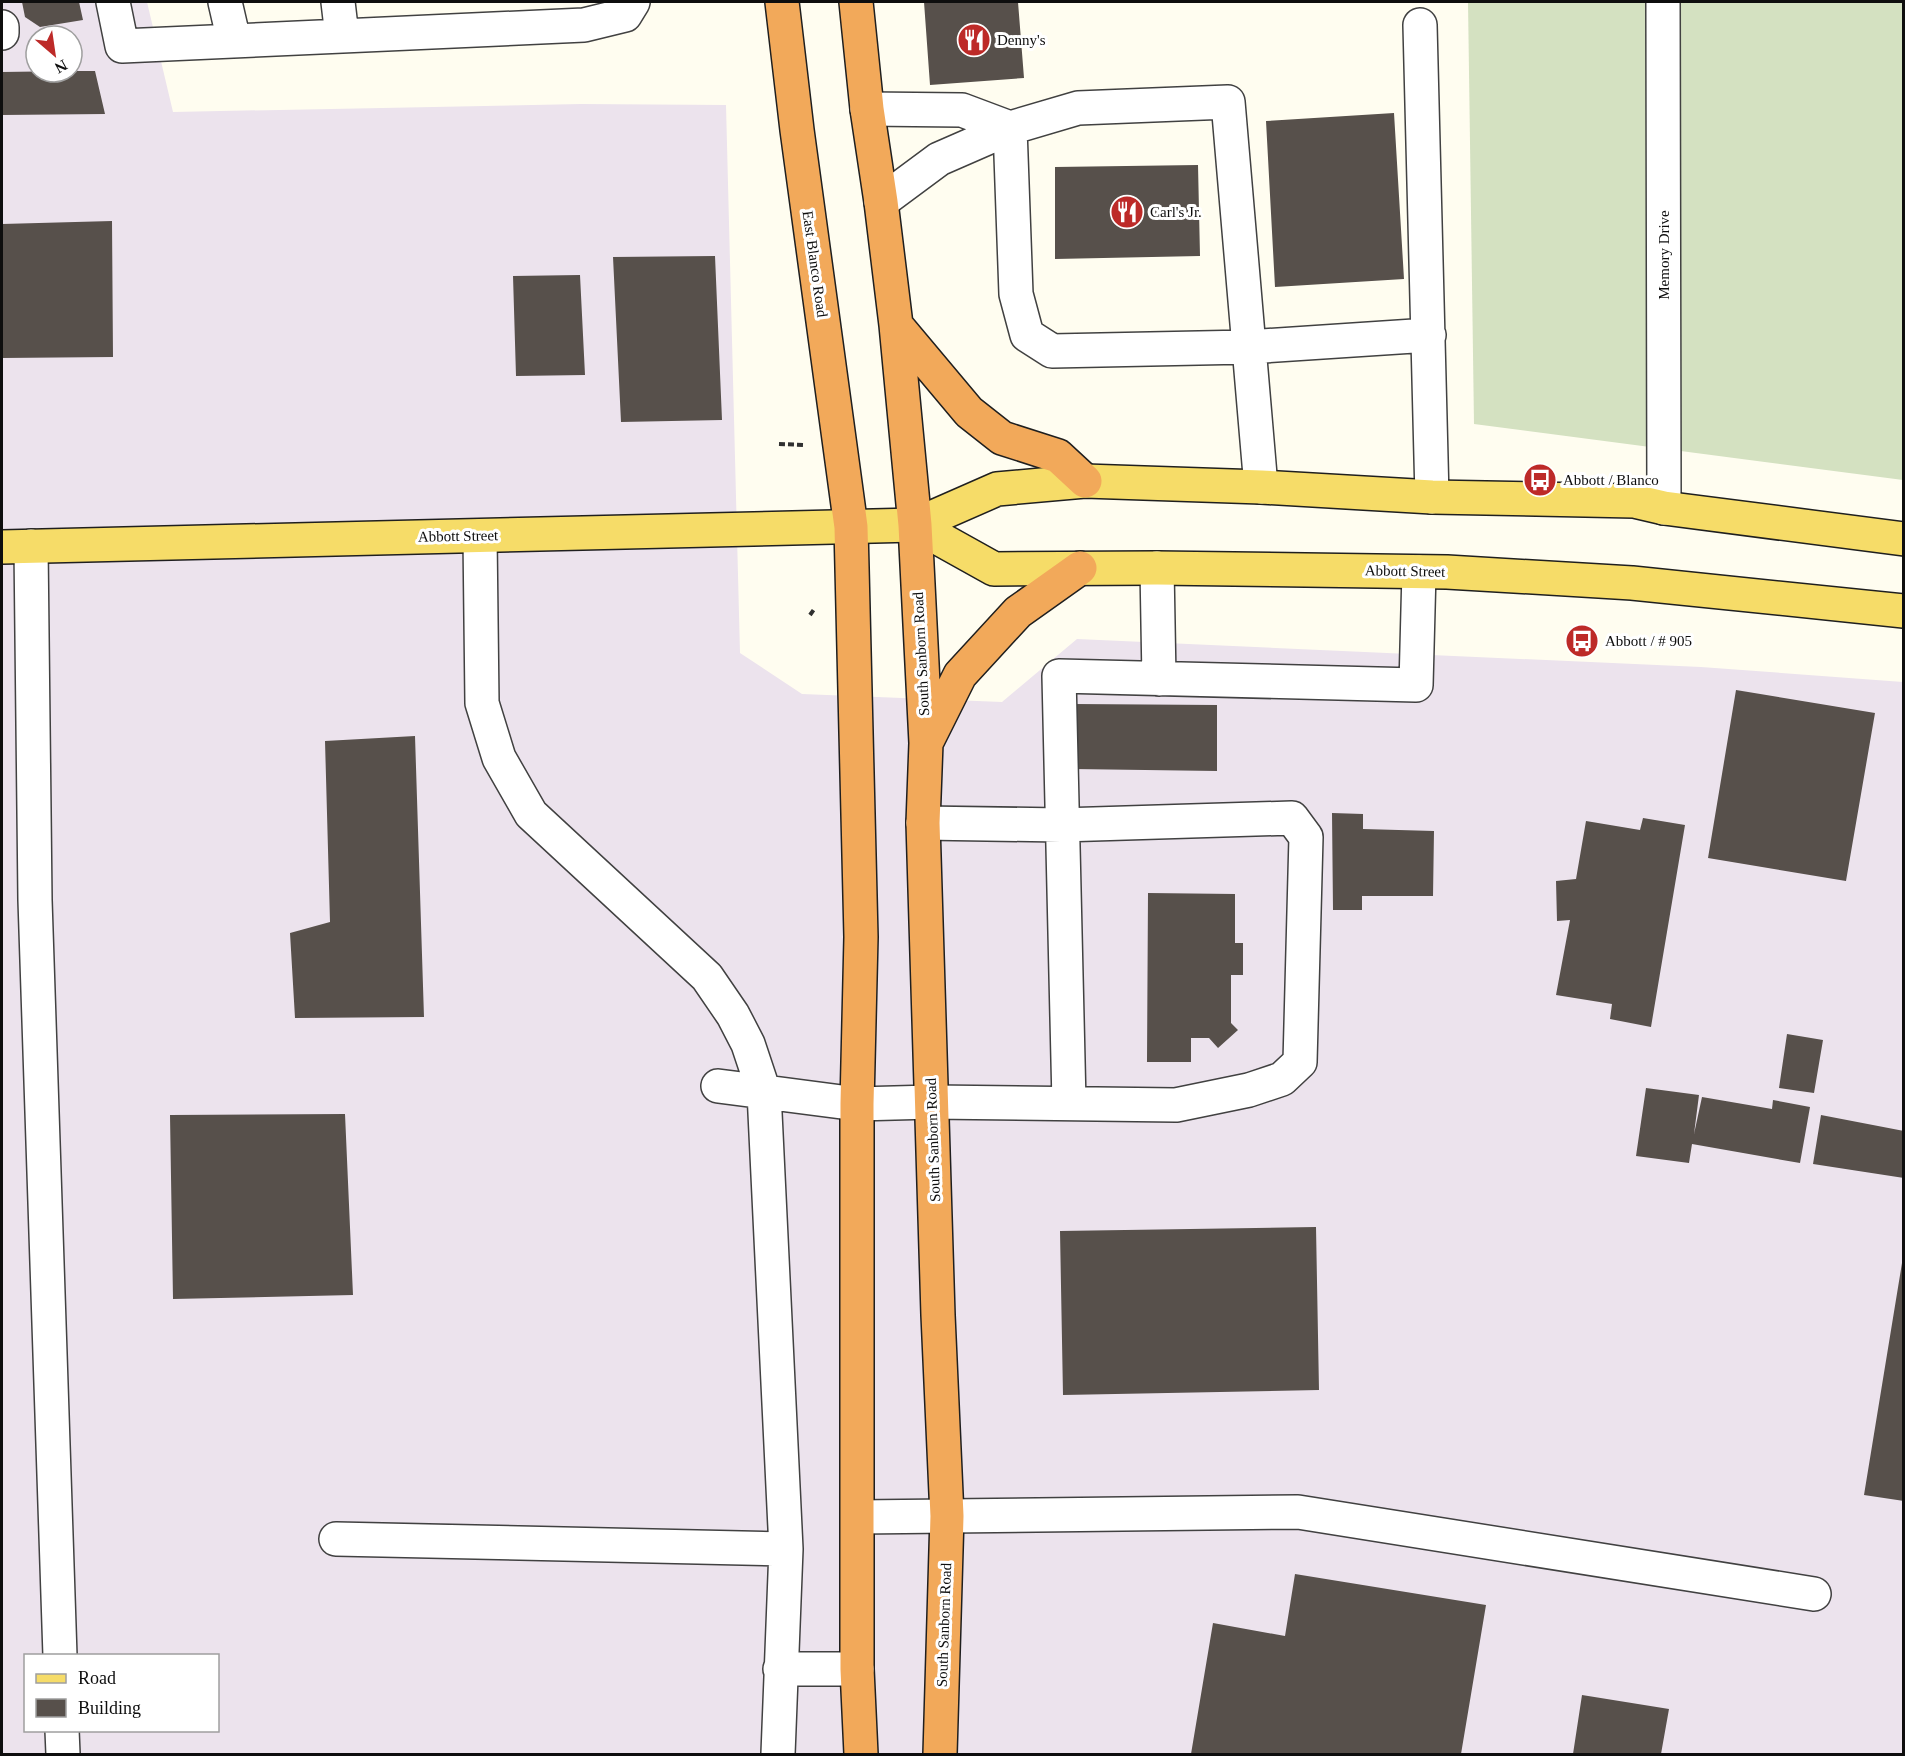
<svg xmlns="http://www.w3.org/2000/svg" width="1905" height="1756" font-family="'Times New Roman',serif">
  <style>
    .industrial { fill: #ece3ed; fill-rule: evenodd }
    .cemetery { fill: #d4e1c1 }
    .building { fill: #57504b }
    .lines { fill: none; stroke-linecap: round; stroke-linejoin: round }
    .minor-casing { stroke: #414141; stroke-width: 36 }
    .major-casing { stroke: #1f1f1f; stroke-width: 36 }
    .highway-casing { stroke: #1f1f1f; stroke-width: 36 }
    .path { stroke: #303030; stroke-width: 4; stroke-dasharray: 6 3; stroke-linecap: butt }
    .minor { stroke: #fff; stroke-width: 33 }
    .major { stroke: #f6dc68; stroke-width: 33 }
    .highway { stroke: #f2a95a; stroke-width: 33 }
    .labels { text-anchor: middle; stroke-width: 6; stroke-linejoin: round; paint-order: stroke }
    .poi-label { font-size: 15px; fill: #0e0e0e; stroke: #fff; text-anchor: start }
    .street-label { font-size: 15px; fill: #0e0e0e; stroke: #fff }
  </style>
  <rect width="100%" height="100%" fill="#fffdf0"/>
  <path class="industrial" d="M2 2H147L173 112 581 104 726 105 740 653 802 694 1002 702 1077 639 1701 667 1903 682V1754H2ZM36 36H72V72H36ZM26 1656H218V1730H26Z"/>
  <path class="cemetery" d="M1468 2H1903V480L1474 424Z"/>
  <path class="building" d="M22 2H79L83 20 40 27 25 17Z
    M924 2H1018L1024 78 930 85Z
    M72 71H95L105 114 2 115V72Z
    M1394 113 1404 279 1275 287 1266 121Z
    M1198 165 1200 256 1055 259V167Z
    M112 221 113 357 2 358V224Z
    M715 256 722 420 621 422 613 257Z
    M580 275 585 375 516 376 513 276Z
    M1736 690 1875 713 1846 881 1708 858Z
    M1074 704 1217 705V771L1073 769Z
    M415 736 424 1017 295 1018 290 933 330 922 325 741Z
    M1332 813 1363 814V829L1434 831 1433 896H1362V910H1333Z
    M1643 818 1685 825 1651 1027 1610 1019 1612 1004 1556 995 1570 920 1557 921 1556 881 1576 879 1586 821 1640 830Z
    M1148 893 1235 894V943H1243V975H1231V1023L1238 1030 1218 1048 1209 1038H1191V1062H1147Z
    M1787 1034 1823 1040 1814 1093 1779 1088Z
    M1646 1088 1699 1095 1694 1134 1702 1097 1772 1109 1773 1100 1810 1107 1800 1163 1692 1144 1689 1163 1636 1156Z
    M345 1114 353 1295 173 1299 170 1115Z
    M1821 1115 1904 1131V1178L1813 1164Z
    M1316 1227 1319 1390 1063 1395 1060 1231Z
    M1902 1263H1904V1501L1864 1495Z
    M1295 1574 1486 1605 1461 1754H1191L1213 1623 1285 1636Z
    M1582 1695 1669 1709 1661 1754H1573Z"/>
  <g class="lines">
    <defs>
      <path id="minor" d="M113 2 122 46 584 25 625 15 633 2
        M225 2 234 41
        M338 2 342 36
        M1663 2 1664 508
        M1420 25 1432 497
        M2 27V33
        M867 109 962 110 1010 128
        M1010 128 1016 294 1027 335 1052 351 1248 347 1429 335
        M881 202 939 159 1010 128 1078 108 1228 102 1261 487
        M480 536 482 703 499 758 531 814 707 977 733 1015 748 1044 764 1092 786 1549 778 1754
        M31 546 35 900 60 1656
        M1157 568 1159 679
        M718 1086 857 1104 932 1102 1176 1105 1249 1090 1282 1079 1300 1062 1306 837 1292 818 1061 825 923 823
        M1069 1103 1059 676 1416 685 1419 572
        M858 1517 1298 1512 1814 1594
        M336 1539 786 1549
        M780 1669H857
        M62 1730 63 1754"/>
      <path id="major" d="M915 525 994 569 1157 568 1447 572 1632 583 1904 611
        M2 547 915 525 997 489 1085 481 1261 487 1432 497 1634 501 1664 508 1904 539"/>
      <path id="highway" d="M782 2 797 130 851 527 861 937 857 1104V1669L861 1754
        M856 2 867 109 881 202 896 325 915 525 926 743 923 823 938 1315 947 1516 940 1754
        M896 325 969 412 1002 438 1058 456 1085 481
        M927 741 960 675 1018 612 1080 568"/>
    </defs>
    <use href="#minor" class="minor-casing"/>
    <use href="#major" class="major-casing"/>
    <use href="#highway" class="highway-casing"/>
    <path class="path" d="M779 444 804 445
      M810 615 815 608"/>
    <use href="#minor" class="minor"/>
    <use href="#major" class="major"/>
    <use href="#highway" class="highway"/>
  </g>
  <defs>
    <symbol id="restaurant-disc" viewBox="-11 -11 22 22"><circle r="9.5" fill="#bd2a28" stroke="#fff"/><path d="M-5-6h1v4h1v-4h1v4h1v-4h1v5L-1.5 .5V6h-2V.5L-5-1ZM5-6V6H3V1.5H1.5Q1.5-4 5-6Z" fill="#fff"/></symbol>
    <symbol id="bus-disc" viewBox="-11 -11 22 22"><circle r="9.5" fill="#bd2a28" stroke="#fff"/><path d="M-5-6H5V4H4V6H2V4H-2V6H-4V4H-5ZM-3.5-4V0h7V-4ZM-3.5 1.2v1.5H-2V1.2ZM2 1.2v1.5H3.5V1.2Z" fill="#fff"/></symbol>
  </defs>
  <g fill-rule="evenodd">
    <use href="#restaurant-disc" x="955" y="21" width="38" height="38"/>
    <use href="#restaurant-disc" x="1108" y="193" width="38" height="38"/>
    <use href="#bus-disc" x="1521" y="461" width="38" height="38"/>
    <use href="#bus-disc" x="1563" y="622" width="38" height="38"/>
  </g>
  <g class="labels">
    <g class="poi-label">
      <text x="997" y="45">Denny's</text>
      <text x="1150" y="217">Carl's Jr.</text>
      <text x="1563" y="485">Abbott / Blanco</text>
      <text x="1605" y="646">Abbott / # 905</text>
    </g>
    <g class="street-label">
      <text transform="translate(1664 255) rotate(-90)" y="5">Memory Drive</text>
      <text transform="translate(815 264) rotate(82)" y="5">East Blanco Road</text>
      <text transform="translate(458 536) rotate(-1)" y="5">Abbott Street</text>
      <text transform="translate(1405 571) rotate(1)" y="5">Abbott Street</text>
      <text transform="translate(921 654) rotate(-93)" y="5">South Sanborn Road</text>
      <text transform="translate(933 1140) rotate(-92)" y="5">South Sanborn Road</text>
      <text transform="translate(944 1625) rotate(-88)" y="5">South Sanborn Road</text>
    </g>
  </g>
  <rect width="1905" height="1756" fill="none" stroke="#0e0e0e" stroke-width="6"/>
  <rect x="24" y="1654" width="195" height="78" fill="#ffffff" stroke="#9f9f9f" stroke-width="1.5"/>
  <rect x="36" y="1674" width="30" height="9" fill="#f6dc68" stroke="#9f9f9f" stroke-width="1.5"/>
  <text x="78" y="1684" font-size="18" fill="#0e0e0e">Road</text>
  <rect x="36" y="1699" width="30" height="18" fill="#57504b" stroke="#9f9f9f" stroke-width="1.5"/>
  <text x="78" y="1714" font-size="18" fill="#0e0e0e">Building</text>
  <g transform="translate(54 54) rotate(151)"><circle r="28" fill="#ffffff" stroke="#9f9f9f" stroke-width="1.5"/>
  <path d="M0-4.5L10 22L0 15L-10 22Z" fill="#bd2a28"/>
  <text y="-9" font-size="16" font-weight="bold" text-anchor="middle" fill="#0e0e0e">N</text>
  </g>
</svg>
